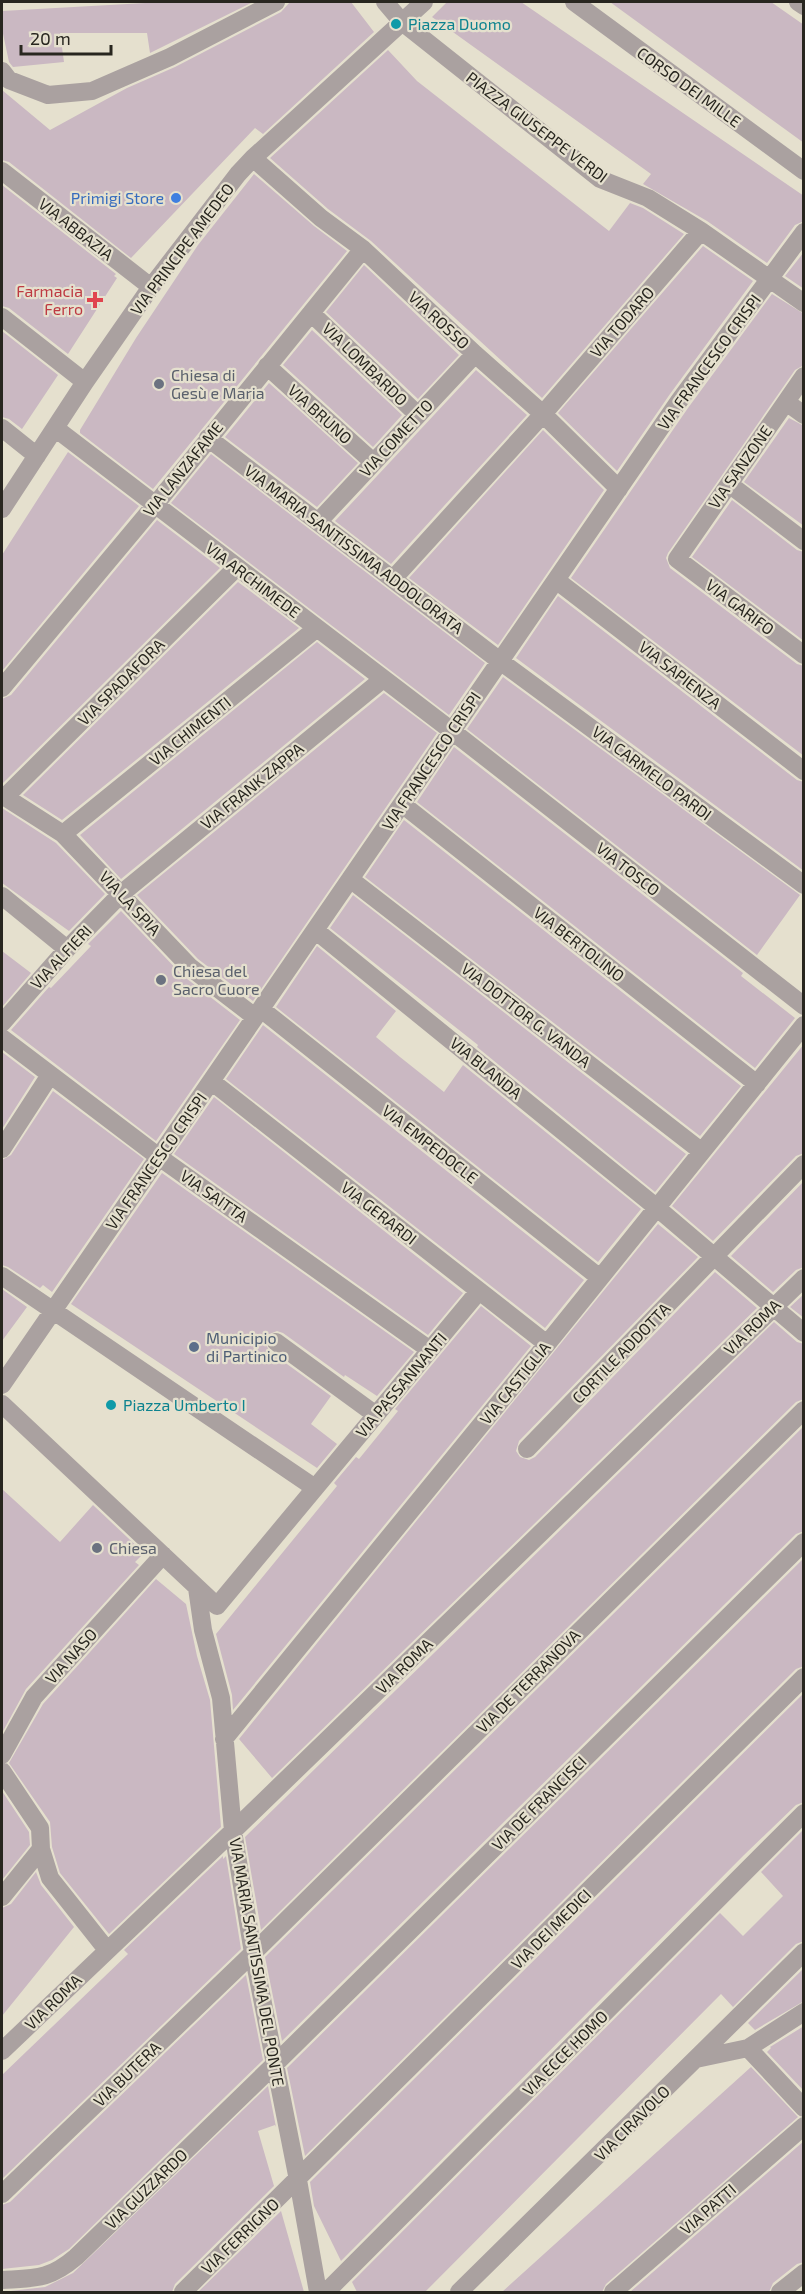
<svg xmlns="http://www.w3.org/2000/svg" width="805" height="2294" font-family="'Exo 2',sans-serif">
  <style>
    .building { fill: #cab8c2 }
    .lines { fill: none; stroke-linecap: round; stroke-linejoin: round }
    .minor { stroke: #aaa1a0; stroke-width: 18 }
    .culture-dot { fill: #0f9aa8; stroke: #e5e0ce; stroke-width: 2 }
    .shop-dot { fill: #3f7fe0; stroke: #e5e0ce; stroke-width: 2 }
    .health-dot { fill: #e0444e; stroke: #e5e0ce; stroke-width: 2 }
    .worship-dot { fill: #6b7280; stroke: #e5e0ce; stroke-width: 2 }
    .service-dot { fill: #5c6f8a; stroke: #e5e0ce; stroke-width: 2 }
    .labels { text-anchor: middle; stroke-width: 4.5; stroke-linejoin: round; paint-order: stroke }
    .culture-label { font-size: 16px; fill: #0d838f; stroke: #e5e0ce; text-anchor: start }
    .street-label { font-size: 16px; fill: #28261f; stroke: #e5e0ce }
    .shop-label { font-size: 16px; fill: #366cbe; stroke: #e5e0ce; text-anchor: end }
    .health-label { font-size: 16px; fill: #be3a42; stroke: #e5e0ce; text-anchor: end }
    .worship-label { font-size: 16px; fill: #5b616d; stroke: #e5e0ce; text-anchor: start }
    .service-label { font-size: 16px; fill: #4e5e75; stroke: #e5e0ce; text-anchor: start }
  </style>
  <rect width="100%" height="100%" fill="#e5e0ce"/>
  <path class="building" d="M163 2H253L150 53 147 33H60L64 62 13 67 9 62 2 29V11Z
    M290 2H351L374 32 263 134 255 128 131 258 9 162 2 160V90L50 130 127 88 175 67 281 12Z
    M447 2H521L804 196V221L795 225 767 263 707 221 643 184 651 174 432 17Z
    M610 2H771L804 25V143Z
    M388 50 417 81 609 231 630 203 643 208 684 234 542 398 371 241 328 209 270 158Z
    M254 174 314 226 347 251 153 489 80 433V430L136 338 198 245Z
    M2 185 116 274 114 276 117 278 68 354 9 308 2 306Z
    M703 246 753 281 670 394 617 471 558 413Z
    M804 252V289L785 276Z
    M364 265 459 355 418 399 326 312Z
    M772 294 804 314V365L795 370 668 553 666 558 670 568 797 664 804 666V756L571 578 688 408Z
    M312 330 402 415 373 447 283 365Z
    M2 331 58 375 22 429 9 419 2 417Z
    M476 370 527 415 391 564 335 521Z
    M269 383 358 463 317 507 225 437Z
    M789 418 804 426V526L744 482Z
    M543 430 604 490 498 645 409 578Z
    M68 452 139 506 2 671V555Z
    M211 454 485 663 449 715 171 503Z
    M732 500 797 550 804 552V641L692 557Z
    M157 520 220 568 2 784V699L11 695Z
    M238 582 299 628 62 820 23 795Z
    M558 596 797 780 804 782V871L516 658Z
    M317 642 365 679 121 879 80 835Z
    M503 677 800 895 757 955 467 729Z
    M384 693 437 733 253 1001 198 959 137 895Z
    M454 747 743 973 741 976 795 1018 755 1068 417 802Z
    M2 808 56 843 105 894 69 931 2 883Z
    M404 820 741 1086 700 1136 365 877Z
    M353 895 686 1154 655 1192 477 1047 478 1045 330 928Z
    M121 911 182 975 240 1020 156 1141 11 1030 49 987 51 988 91 946 88 944Z
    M317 946 396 1011 376 1037 400 1057 444 1092 463 1065 641 1209 598 1262 276 1007Z
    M2 951 31 973 2 1007Z
    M263 1025 584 1280 545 1328 226 1079Z
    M804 1044V1153L796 1156 713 1241 672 1206Z
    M2 1052 35 1077 2 1129Z
    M53 1091 144 1159 52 1292 43 1285 40 1288 8 1267 2 1265V1160L11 1155Z
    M214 1097 463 1293 428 1335 174 1154Z
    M162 1173 414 1352 377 1396 345 1375 344 1377 283 1333 277 1331 267 1335 265 1341 269 1351 331 1396 311 1424 337 1444 317 1468 71 1304Z
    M804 1181V1267L796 1270 773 1292 731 1256Z
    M658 1224 698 1257 519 1441 516 1451 520 1457 529 1460 535 1457 715 1272 757 1308 272 1778 239 1739Z
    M2 1289 27 1307 2 1341Z
    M804 1294V1318L790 1307Z
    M481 1306 531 1346 233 1710 232 1695 216 1634 337 1486 334 1483 356 1457 359 1459 398 1411 395 1409Z
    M774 1322 797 1342 804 1344V1399L796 1402 261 1930 245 1837Z
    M804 1426V1531L796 1534 282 2041 265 1957Z
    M2 1489 60 1542 93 1505 144 1553 135 1562 139 1565 26 1689 2 1733Z
    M804 1558V1666L796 1669 305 2156 287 2068Z
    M156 1579 186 1604 197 1656 210 1700 221 1827 109 1934 60 1873 52 1847 50 1822 9 1763 43 1704Z
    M804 1693V1802L796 1805 744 1855 341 2261 314 2206 310 2182Z
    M2 1791 29 1832 30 1845 2 1880Z
    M804 1829V1941L796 1944 733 2007 721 1994 425 2292H357L352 2282 720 1913 743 1936 783 1896 761 1872Z
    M223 1856V1859L226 1856 241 1949 2 2179V2075L128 1954 124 1950Z
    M36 1872 41 1885 74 1927 2 2016V1908L11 1904Z
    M804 1968V2001L755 2030 748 2023Z
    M246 1975 263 2060 69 2249 52 2260 39 2265 2 2269V2205L10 2202Z
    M804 2026V2091L767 2052 771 2048 770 2047Z
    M751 2067 798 2117 606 2284 602 2292H502Z
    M268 2086 276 2127 275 2125 258 2131 274 2186 175 2284 172 2292H2L45 2287 73 2273Z
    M804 2141V2262L797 2264 773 2283 769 2292H630Z
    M281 2211 304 2292H198Z"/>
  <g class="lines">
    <path class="minor" d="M385 2 402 22 600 179 648 198 701 231 804 303
      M574 2 804 171
      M798 2 804 6
      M2 71 9 80 48 95 92 91 170 57 276 2
      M253 158 321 218 363 249 475 354 543 414 619 489
      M2 171 151 287
      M311 313 418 415
      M2 317 85 382
      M267 366 373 462
      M804 376 677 559 804 655
      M786 402 804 415
      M2 428 37 456
      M55 428 452 731 804 1006
      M208 438 500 661 804 885
      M729 484 804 541
      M2 509 85 382 151 287 238 174 253 158 424 2
      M318 522 475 354
      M393 579 543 414 701 231
      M556 580 804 771
      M2 688 155 505 363 249
      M2 795 63 834 190 967 255 1017
      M5 797 237 567
      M402 804 757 1084
      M63 834 317 628
      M350 879 701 1151
      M2 896 67 949
      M315 930 656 1207 804 1333
      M261 1009 600 1278
      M2 1023 67 949 122 893 383 679
      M2 1038 159 1157 430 1350
      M211 1081 547 1344
      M2 1149 50 1075
      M2 1276 315 1488
      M276 1342 376 1415
      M2 1385 679 401 804 232
      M2 1404 217 1606 479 1291
      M527 1449 804 1164
      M197 1588 203 1630 221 1698 233 1831 253 1953 298 2180 318 2292
      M224 1739 547 1344 804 1025
      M2 1755 34 1697 163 1555
      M2 1771 40 1828 41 1849 50 1878 107 1950
      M2 1897 41 1849
      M748 2048 804 2108
      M2 2051 233 1831 804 1278
      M696 2059 748 2048 804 2012
      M2 2194 253 1953 804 1410
      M2 2280C35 2278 49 2280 76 2257L274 2065 804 1542
      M183 2292 804 1677
      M326 2292 804 1813
      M459 2292 804 1952
      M613 2292 804 2126
      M780 2292 804 2273"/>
  </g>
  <g class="culture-dot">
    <circle cx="396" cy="24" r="6"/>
    <circle cx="111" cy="1405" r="6"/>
  </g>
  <circle class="shop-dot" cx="176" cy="198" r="6"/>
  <path class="health-dot" d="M92 291h6v6h6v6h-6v6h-6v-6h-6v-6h6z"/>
  <g class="worship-dot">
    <circle cx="159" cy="384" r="6"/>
    <circle cx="161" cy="980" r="6"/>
    <circle cx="97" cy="1548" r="6"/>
  </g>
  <circle class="service-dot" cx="194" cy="1347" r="6"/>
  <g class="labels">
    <g class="culture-label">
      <text x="408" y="30">Piazza Duomo</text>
      <text x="123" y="1411">Piazza Umberto I</text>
    </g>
    <g class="street-label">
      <text transform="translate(689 87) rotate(36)" y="6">CORSO DEI MILLE</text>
      <text transform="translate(537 127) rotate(37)" y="6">PIAZZA GIUSEPPE VERDI</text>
      <text transform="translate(76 229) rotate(38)" y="6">VIA ABBAZIA</text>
      <text transform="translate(182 249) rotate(-53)" y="6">VIA PRINCIPE AMEDEO</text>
      <text transform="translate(439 320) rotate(43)" y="6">VIA ROSSO</text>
      <text transform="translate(622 322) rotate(-49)" y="6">VIA TODARO</text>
      <text transform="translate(709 362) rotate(-54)" y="6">VIA FRANCESCO CRISPI</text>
      <text transform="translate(365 364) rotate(44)" y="6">VIA LOMBARDO</text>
      <text transform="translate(320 414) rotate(42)" y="6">VIA BRUNO</text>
      <text transform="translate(396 438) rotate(-47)" y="6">VIA COMETTO</text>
      <text transform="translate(740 467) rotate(-55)" y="6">VIA SANZONE</text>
      <text transform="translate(183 469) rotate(-51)" y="6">VIA LANZAFAME</text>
      <text transform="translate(354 549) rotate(37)" y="6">VIA MARIA SANTISSIMA ADDOLORATA</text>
      <text transform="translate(253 580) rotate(37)" y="6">VIA ARCHIMEDE</text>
      <text transform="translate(740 607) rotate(37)" y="6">VIA GARIFO</text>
      <text transform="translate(680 675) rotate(38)" y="6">VIA SAPIENZA</text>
      <text transform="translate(121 682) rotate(-45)" y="6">VIA SPADAFORA</text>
      <text transform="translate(190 731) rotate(-39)" y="6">VIA CHIMENTI</text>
      <text transform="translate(431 761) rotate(-56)" y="6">VIA FRANCESCO CRISPI</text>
      <text transform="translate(652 773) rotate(37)" y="6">VIA CARMELO PARDI</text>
      <text transform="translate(252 786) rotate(-39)" y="6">VIA FRANK ZAPPA</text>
      <text transform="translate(628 869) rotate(38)" y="6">VIA TOSCO</text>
      <text transform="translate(130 903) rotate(47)" y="6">VIA LA SPIA</text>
      <text transform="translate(579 944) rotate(38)" y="6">VIA BERTOLINO</text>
      <text transform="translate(61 957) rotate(-47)" y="6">VIA ALFIERI</text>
      <text transform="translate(526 1015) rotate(38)" y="6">VIA DOTTOR G. VANDA</text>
      <text transform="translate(486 1068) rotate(39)" y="6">VIA BLANDA</text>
      <text transform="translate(430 1144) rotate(38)" y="6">VIA EMPEDOCLE</text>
      <text transform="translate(156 1161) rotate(-55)" y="6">VIA FRANCESCO CRISPI</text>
      <text transform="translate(214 1196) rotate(35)" y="6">VIA SAITTA</text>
      <text transform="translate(379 1213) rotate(38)" y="6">VIA GERARDI</text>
      <text transform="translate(752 1327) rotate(-44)" y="6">VIA ROMA</text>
      <text transform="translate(621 1353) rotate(-46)" y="6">CORTILE ADDOTTA</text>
      <text transform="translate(515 1383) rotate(-51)" y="6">VIA CASTIGLIA</text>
      <text transform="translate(401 1385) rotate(-50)" y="6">VIA PASSANNANTI</text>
      <text transform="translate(71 1656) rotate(-48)" y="6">VIA NASO</text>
      <text transform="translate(404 1666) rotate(-44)" y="6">VIA ROMA</text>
      <text transform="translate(528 1681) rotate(-45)" y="6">VIA DE TERRANOVA</text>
      <text transform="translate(539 1803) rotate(-45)" y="6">VIA DE FRANCISCI</text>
      <text transform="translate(551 1929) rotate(-45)" y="6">VIA DEI MEDICI</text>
      <text transform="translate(257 1962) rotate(80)" y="6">VIA MARIA SANTISSIMA DEL PONTE</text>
      <text transform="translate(53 2002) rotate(-44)" y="6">VIA ROMA</text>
      <text transform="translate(565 2053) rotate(-45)" y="6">VIA ECCE HOMO</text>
      <text transform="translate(127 2074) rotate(-44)" y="6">VIA BUTERA</text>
      <text transform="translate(632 2123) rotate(-45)" y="6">VIA CIRAVOLO</text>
      <text transform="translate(146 2189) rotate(-44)" y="6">VIA GUZZARDO</text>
      <text transform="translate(708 2209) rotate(-41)" y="6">VIA PATTI</text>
      <text transform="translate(240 2236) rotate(-44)" y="6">VIA FERRIGNO</text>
    </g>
    <g class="shop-label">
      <text x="164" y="204">Primigi Store</text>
    </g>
    <g class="health-label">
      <text x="83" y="297">Farmacia<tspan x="83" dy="18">Ferro</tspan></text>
    </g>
    <g class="worship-label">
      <text x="171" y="381">Chiesa di<tspan x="171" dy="18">Gesù e Maria</tspan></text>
      <text x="173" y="977">Chiesa del<tspan x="173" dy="18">Sacro Cuore</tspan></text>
      <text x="109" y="1554">Chiesa</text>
    </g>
    <g class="service-label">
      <text x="206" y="1344">Municipio<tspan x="206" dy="18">di Partinico</tspan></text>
    </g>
  </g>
  <rect width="805" height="2294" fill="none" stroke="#28261f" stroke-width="6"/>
  <path d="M21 45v9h90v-9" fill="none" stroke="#28261f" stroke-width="3"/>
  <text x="30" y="45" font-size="18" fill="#28261f" stroke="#e5e0ce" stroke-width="4.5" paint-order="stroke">20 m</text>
</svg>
